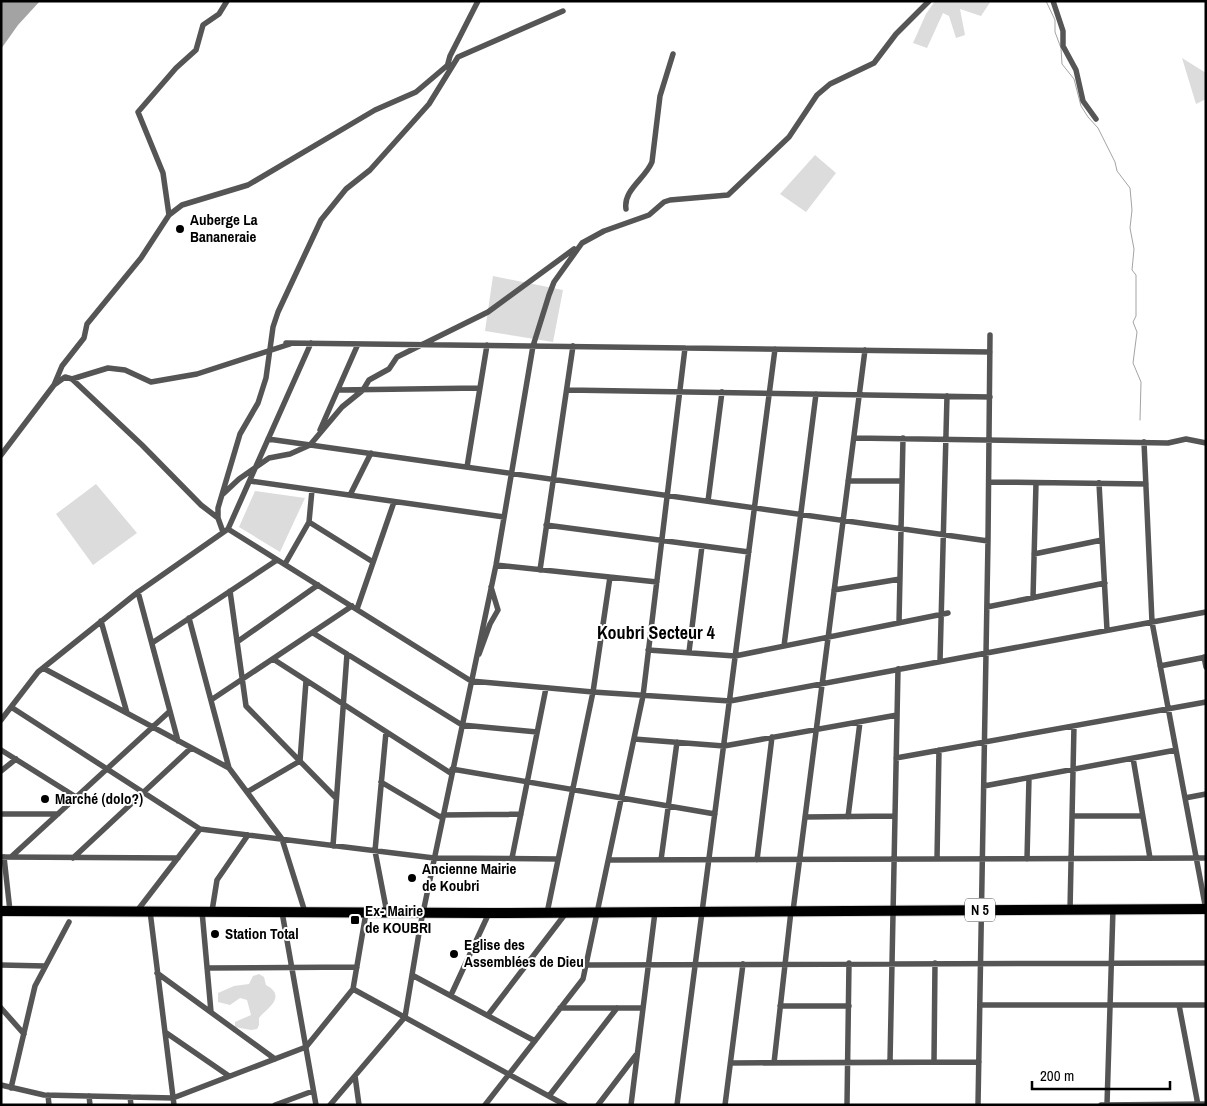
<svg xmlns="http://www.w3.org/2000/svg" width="1207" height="1106" font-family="'Archivo Narrow',sans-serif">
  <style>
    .green { fill: #dcdcdc }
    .water { fill: #a3a3a3 }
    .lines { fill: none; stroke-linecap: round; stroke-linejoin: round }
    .stream { stroke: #a3a3a3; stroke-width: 1 }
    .highway-casing { stroke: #dbdbdb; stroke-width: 12 }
    .street { stroke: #555; stroke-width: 5.5 }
    .highway { stroke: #000; stroke-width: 10 }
    .poi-dot { fill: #000; stroke: #fff; stroke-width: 2 }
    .labels { text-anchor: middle; stroke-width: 4; stroke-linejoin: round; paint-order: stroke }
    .shield { fill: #fff; stroke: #4c4c4c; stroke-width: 1 }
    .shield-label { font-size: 14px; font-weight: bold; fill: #000 }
    .poi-label { font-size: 15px; font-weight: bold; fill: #000; stroke: #fff; text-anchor: start }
    .quarter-label { font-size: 18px; font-weight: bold; fill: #000; stroke: #fff }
  </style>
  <rect width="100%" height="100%" fill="#fff"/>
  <path class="green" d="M935 1H991L981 16 960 9 965 35 956 38 949 16 943 13 927 48 913 43 926 14Z
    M1182 58 1206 73V99L1196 104Z
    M815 155 836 173 806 212 780 194Z
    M493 276 563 290 553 342 485 331Z
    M96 484 137 533 93 565 56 514Z
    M255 491 305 498 280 552 239 527Z
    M259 974 264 977 266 985C288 997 266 1009 259 1018V1025L257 1029 251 1030 235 1027V1022L251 1015 247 1000 240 998 230 1005 218 1002V993L234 986 249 984 253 976Z"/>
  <path class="water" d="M1 1H40L18 25 1 49Z"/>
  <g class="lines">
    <path class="stream" d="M1046 1 1055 20V32L1061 48 1062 64 1074 79 1081 106 1088 117 1098 128 1115 162 1117 171 1130 188 1132 210 1130 228 1134 249 1132 270 1136 275V316L1133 322 1137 332 1133 363 1141 382 1140 420"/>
    <defs>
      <path id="highway" d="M1 911 489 913 1206 909"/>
    </defs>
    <use href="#highway" class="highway-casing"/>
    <path class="street" d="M1053 1 1063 31V46L1076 70 1083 101 1096 119
      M447 67 450 56 478 1
      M626 209C623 190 645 179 652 162L660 96 673 54
      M169 215 163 173 138 112 176 68 196 50 203 25 219 14 227 1
      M286 343 990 352
      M72 379 108 368 125 370 151 382 197 374 290 344
      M54 385 65 377 72 379 142 445 201 505 218 518
      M338 390 480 388
      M567 390 990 397
      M320 430 358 344
      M854 438 1168 443 1186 439 1206 443
      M268 439 988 541
      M1144 442 1152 622 1206 910
      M1 455 54 385 62 366 84 338 87 324 141 258 169 215 182 205 248 185 375 110 416 92 449 64
      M467 467 487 345
      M250 481 504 517
      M848 481H902
      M989 482 1146 484
      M1099 483 1107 630
      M223 494 239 479 269 458 290 454 310 445 342 407 363 390 369 380 389 369 397 357 488 312 574 249
      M350 495 371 453
      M708 501 722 392
      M309 522 373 562
      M546 525 749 552
      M228 529 471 681 593 692 730 701 1206 612
      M223 532 218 518V508L240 434 258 403 266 378 273 327 278 312 321 220 346 189 370 170 429 104 458 57 563 11
      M1034 554 1102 540
      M285 564 309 522 312 490
      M496 565 657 582
      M540 570 573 346
      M834 590 900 579
      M230 591 246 706 336 798
      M138 592 178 741
      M1033 598 1036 483
      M987 607 1105 583
      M357 609 394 502
      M189 618 229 768 282 839 305 912
      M101 621 127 713
      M899 623 903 438
      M313 633 462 725 537 732
      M237 642 318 585
      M152 643 277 560
      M784 646 816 394
      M648 650 735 656 948 613
      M689 652 702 546
      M479 654 490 624 498 610 491 587
      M1204 657 1206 667
      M273 659 452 774
      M940 661 947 396
      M1160 666 1206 657
      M43 668 229 768
      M211 700 352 606
      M11 707 200 829 434 858 558 859
      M1 720 38 672 138 592 228 529 311 343
      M386 732 375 851 387 913
      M634 739 724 746 897 715
      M1 750 76 797
      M896 758 1206 702
      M1133 758 1150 858
      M452 769 715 814
      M1 771 16 759
      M381 782 442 818
      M984 786 1176 750
      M247 792 300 761 306 681
      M1185 798 1206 794
      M1 814H58
      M443 815 521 814
      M1072 816H1142
      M805 817 895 816
      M848 817 860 722
      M333 846 347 654
      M1 857 178 858
      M4 857 10 911
      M11 857 170 711
      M73 858 191 748
      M512 858 546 688
      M937 859 939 750
      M1027 859 1029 778
      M609 860 1206 858
      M661 860 677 742
      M757 860 772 737
      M1070 910 1074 726
      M137 911 200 829
      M150 911 174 1105
      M202 911 211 1012
      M212 911 217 880 248 835
      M793 911 865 350
      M282 912 316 1105
      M547 913 593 692 610 577
      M1 965 45 966
      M586 965 1206 963
      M207 968 357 967
      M157 973 275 1059
      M412 975 535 1041
      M353 989 565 1105
      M451 995 489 913
      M980 1005H1206
      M1179 1005 1198 1105
      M780 1006H849
      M1 1008 24 1034
      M560 1008H643
      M488 1015 566 913
      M165 1032 229 1076
      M890 1062 898 669
      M934 1062 935 963
      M731 1063 979 1062
      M774 1063 791 911
      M355 1076 359 1105
      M1 1085 44 1095 173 1098 306 1047 353 989 366 913
      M11 1088 35 986 69 922
      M48 1095 49 1105
      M89 1096 90 1105
      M549 1096 617 1008
      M130 1097 131 1105
      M275 1105 313 1091
      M330 1105 405 1017 420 927 496 565 533 346 549 295 554 282 582 243 604 231 649 215 664 202 670 200 728 195 789 137 817 95 830 84 874 63 896 34 929 1
      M485 1105 583 979 643 696 685 348
      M598 1105 636 1055
      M631 1105 655 912
      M677 1105 775 349
      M725 1105 743 964
      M847 1105 849 963
      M978 1105 988 541 990 335
      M1101 1105 1206 1104
      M1107 1105 1113 909"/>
    <use href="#highway" class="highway"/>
  </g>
  <g class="poi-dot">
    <circle cx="180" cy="229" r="5"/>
    <circle cx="45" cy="799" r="5"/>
    <circle cx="412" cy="878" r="5"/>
    <rect x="350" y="915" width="10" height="10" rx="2.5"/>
    <circle cx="215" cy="934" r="5"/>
    <circle cx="454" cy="954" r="5"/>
  </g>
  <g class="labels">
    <rect class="shield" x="965" y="898.5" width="30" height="23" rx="4"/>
    <g class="shield-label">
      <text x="980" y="915">N 5</text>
    </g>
    <g class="poi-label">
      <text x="190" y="225">Auberge La<tspan x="190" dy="17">Bananeraie</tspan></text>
      <text x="55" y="804">Marché (dolo?)</text>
      <text x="422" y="874">Ancienne Mairie<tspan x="422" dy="17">de Koubri</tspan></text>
      <text x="365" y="916">Ex- Mairie<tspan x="365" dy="17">de KOUBRI</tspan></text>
      <text x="225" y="939">Station Total</text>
      <text x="464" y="950">Eglise des<tspan x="464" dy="17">Assemblées de Dieu</tspan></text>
    </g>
    <g class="quarter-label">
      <text x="656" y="639">Koubri Secteur 4</text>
    </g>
  </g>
  <rect width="1207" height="1106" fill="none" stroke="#000000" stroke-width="5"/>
  <path d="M1032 1081v8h138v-8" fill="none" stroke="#000000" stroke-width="2.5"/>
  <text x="1040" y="1081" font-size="15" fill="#000000" stroke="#ffffff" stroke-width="4" paint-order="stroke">200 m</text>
</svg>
